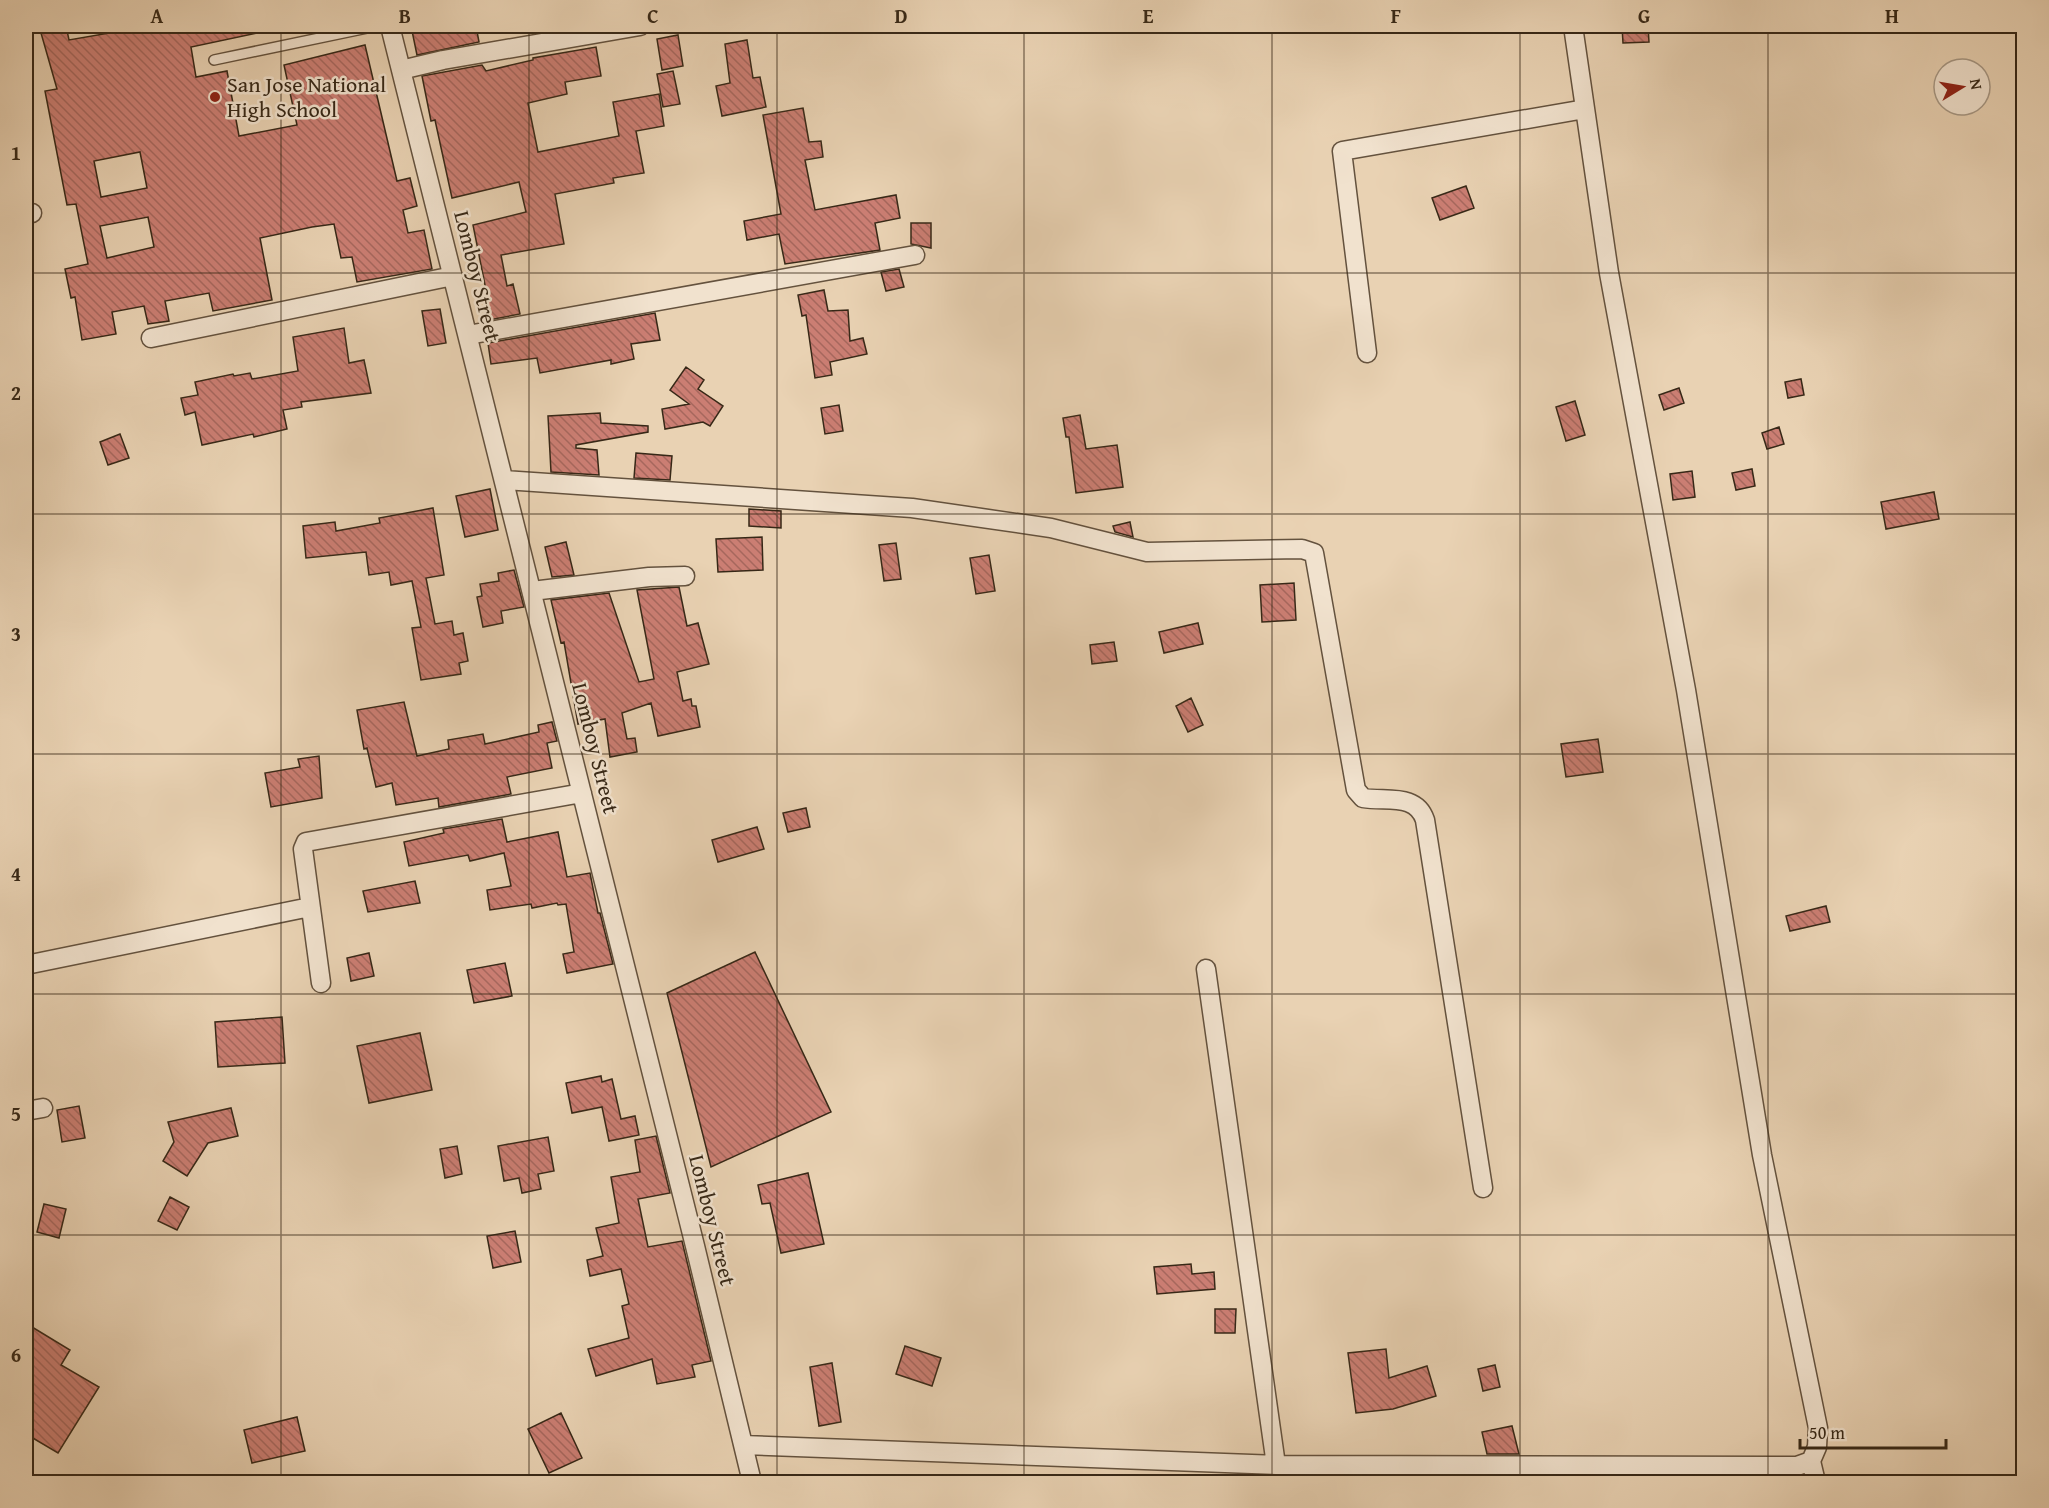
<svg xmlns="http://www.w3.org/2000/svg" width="2049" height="1508" font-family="'Gentium Book Plus',serif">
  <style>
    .building { fill: url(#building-back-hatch); stroke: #372817; stroke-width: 1.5; fill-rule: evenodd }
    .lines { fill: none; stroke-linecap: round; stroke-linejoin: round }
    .lane-casing { stroke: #64523e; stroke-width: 12 }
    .street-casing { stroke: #64523e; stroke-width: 21 }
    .lane { stroke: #f1e2ce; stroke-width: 9 }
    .street { stroke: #f1e2ce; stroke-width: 18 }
    .grid { fill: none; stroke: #372817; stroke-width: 1.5; stroke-opacity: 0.55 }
    .poi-dot { fill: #8f2418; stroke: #f1e2ce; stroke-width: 2 }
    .labels { text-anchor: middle; stroke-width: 5; stroke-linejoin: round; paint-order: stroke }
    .poi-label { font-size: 22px; fill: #372817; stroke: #f1e2ce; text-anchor: start }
    .street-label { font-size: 22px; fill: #372817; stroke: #f1e2ce }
    .neatline { fill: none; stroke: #372817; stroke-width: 2 }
    .grid-label { font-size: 20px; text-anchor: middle; font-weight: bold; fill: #372817 }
  </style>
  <defs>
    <pattern id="building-back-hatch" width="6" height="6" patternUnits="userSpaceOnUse" patternTransform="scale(1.5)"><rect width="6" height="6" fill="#cb7e73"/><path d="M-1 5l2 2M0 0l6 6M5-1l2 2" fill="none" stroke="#a6675d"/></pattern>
  </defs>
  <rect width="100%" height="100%" fill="#e9d2b3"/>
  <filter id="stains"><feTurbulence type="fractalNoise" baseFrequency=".00333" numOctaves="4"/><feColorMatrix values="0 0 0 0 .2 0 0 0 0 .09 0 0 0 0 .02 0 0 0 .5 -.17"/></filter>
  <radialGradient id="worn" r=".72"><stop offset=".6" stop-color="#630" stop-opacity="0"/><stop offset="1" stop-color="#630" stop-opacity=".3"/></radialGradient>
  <path class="building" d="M39 26H66L69 40 150 26H256L257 33 191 47 196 77 227 71 239 136 297 125 284 65 365 45 397 181 410 178 417 206 403 210 408 233 424 230 432 269 357 282 352 257 341 258 334 224 312 227 260 238 272 300 213 311 209 293 165 301 169 321 148 324 144 306 112 312 116 334 82 340 75 297 71 298 65 269 88 264 76 204 67 205 45 91 57 89ZM140 152 147 188 101 197 94 161ZM148 217 154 247 107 258 100 226Z
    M411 26H476L479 42 417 55Z
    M1622 26H1648L1649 42 1623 43Z
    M678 35 683 66 662 70 657 39Z
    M747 40 753 78 760 77 766 107 722 116 716 86 730 83 725 44Z
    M596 47 601 76 565 82 567 94 528 103 538 152 619 136 613 102 659 94 664 126 636 131 644 173 613 178 614 183 555 194 564 244 501 255 507 286 513 284 520 314 489 320 482 291 486 290 473 225 526 212 519 182 452 198 435 120 431 121 422 76 482 65 486 71 533 60V58Z
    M673 71 680 104 663 107 657 74Z
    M803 108 809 142 821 141 823 157 805 160 815 210 896 195 900 218 875 223 880 250 785 264 779 234 747 240 744 221 781 214 763 115Z
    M1466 186 1474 208 1440 220 1432 198Z
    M911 223H931V248L911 244Z
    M899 269 904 287 886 291 881 272Z
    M824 290 828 311 848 310 850 341 863 338 867 354 830 362 832 375 815 378 806 315 802 316 798 295Z
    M440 309 446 343 428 346 422 311Z
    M655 313 660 340 631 344 634 359 611 364V360L540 373 537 358 491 364 488 343Z
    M344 328 349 363 364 360 371 393 301 402 302 407 283 410 287 429 254 437 253 434 202 445 195 412 185 415 181 398 198 395 195 382 233 374 234 376 250 373 252 379 298 371 293 337Z
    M686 367 704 380 698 389 723 406 710 426 703 422 665 429 662 409 689 404 670 390Z
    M1801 379 1804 395 1788 398 1785 382Z
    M1679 388 1684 403 1664 410 1659 395Z
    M1575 401 1585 435 1566 441 1556 407Z
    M839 405 843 431 825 434 821 408Z
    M600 413 601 423 648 426V432L576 445V448L597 450 599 475 551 472 548 416Z
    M1080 415 1086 449 1117 445 1123 487 1076 493 1069 437H1066L1063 418Z
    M1779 427 1784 444 1767 449 1762 433Z
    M120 434 129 458 108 465 100 442Z
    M636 453 672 456 670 480 634 478Z
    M1752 469 1755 486 1736 490 1732 473Z
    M1692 471 1695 497 1673 500 1670 474Z
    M490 489 498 530 465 537 456 496Z
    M1934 492 1939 519 1886 529 1881 502Z
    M433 508 444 575 426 578 435 624 452 621 454 635 463 633 468 661 459 663 461 674 421 680 412 628 421 627 412 581 391 585 389 572 369 575 366 552 306 558 303 526 335 522 336 531 380 523 379 518Z
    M749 509 781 511V528L749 526Z
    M1130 522 1133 537 1115 532 1113 526Z
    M762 537 763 570 718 572 716 539Z
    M566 542 574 575 552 577 545 547Z
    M896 543 901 579 884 581 879 545Z
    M989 555 995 591 976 594 970 558Z
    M514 570 524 607 501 611 503 623 483 627 477 597 482 596 480 584 499 581 498 573Z
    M1294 583 1296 620 1262 622 1260 585Z
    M679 587 687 626 698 623 709 664 677 672 683 701 691 699 692 706H696L700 727 658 736 651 703 622 713 627 739 635 738 637 752 610 757 605 719 578 724 564 642 561 643 551 600 609 593 639 682 654 679 637 590Z
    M1198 623 1203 644 1164 653 1159 632Z
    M1114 642 1117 661 1092 664 1090 645Z
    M1191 698 1203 725 1188 732 1176 706Z
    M404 702 417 756 449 749 448 740 483 734 485 744 539 732 538 725 552 722 557 741 547 743 552 768 507 777 511 794 439 807 438 798 396 805 392 783 376 787 367 748 364 749 357 710Z
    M1598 739 1603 772 1566 777 1561 744Z
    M319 756 322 798 271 807 265 773 300 767 298 759Z
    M806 808 810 827 788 832 783 813Z
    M502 819 507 842 558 832 567 877 590 873 598 913H600L613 964 567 973 563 954 574 952 566 904 558 905 557 903 532 908 531 904 490 910 487 890 511 886 504 853 470 861 468 855 409 866 404 842 444 833 443 829Z
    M757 827 764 849 718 862 712 840Z
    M415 881 420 903 368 912 363 891Z
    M1826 906 1830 922 1790 931 1786 916Z
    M755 952 831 1112 711 1167 667 993Z
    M369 953 374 976 351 981 347 958Z
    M505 963 512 996 474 1003 467 970Z
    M282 1017 285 1063 218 1067 215 1022Z
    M420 1033 432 1090 369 1103 357 1046Z
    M601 1076 602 1082 612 1079 621 1119 635 1116 639 1135 609 1141 602 1107 572 1113 566 1083Z
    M79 1106 85 1138 62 1142 57 1110Z
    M231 1108 238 1136 208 1143 187 1176 163 1161 174 1142 168 1122Z
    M656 1136 670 1193 638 1199 648 1247 682 1241 711 1361 692 1365 695 1377 657 1384 652 1359 596 1376 588 1349 629 1338 622 1306 629 1304 621 1269 590 1276 587 1260 603 1256 596 1228 619 1223 611 1177 640 1172 635 1140Z
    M548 1137 554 1171 538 1174 541 1189 522 1193 519 1178 504 1181 498 1146Z
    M457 1146 462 1174 445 1178 440 1149Z
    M808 1173 824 1244 781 1253 770 1203 762 1204 758 1185Z
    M170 1197 189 1207 177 1230 158 1221Z
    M44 1204 66 1209 59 1238 37 1232Z
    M515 1231 521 1262 493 1268 487 1236Z
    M1191 1264 1192 1274 1214 1272 1215 1289 1157 1294 1154 1267Z
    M1215 1309H1236L1235 1333H1215Z
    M32 1327 70 1350 61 1365 99 1387 58 1453 26 1434V1337Z
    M905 1346 941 1358 932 1386 896 1374Z
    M1386 1349 1389 1378 1427 1366 1436 1396 1393 1409 1356 1413 1348 1353Z
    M832 1363 841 1422 819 1426 810 1367Z
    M1495 1365 1500 1387 1483 1391 1478 1369Z
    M561 1413 582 1458 549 1473 528 1429Z
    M297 1417 305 1451 252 1463 244 1430Z
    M1512 1426 1519 1454H1487L1482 1432Z"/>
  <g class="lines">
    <defs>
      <path id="lane" d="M214 60 377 26"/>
      <path id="street" d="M390 26 695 1246 752 1482
        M401 70 443 60 640 26
        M26 213H32
        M468 335 915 255
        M151 338 453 276
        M1367 353 1342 151 1585 109
        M504 480 912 508 1051 528 1147 552 1302 549 1314 553 1356 790 1363 798C1387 802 1416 793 1425 820L1483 1188
        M532 591 649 577 685 576
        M26 965 310 907
        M1206 969 1276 1465
        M321 983 303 849 306 842 582 793
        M26 1111 43 1108
        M743 1445 1276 1465 1797 1466 1811 1461 1817 1447 1818 1428 1762 1155 1686 690 1609 273 1573 26
        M1811 1461 1816 1482"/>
    </defs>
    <use href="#lane" class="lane-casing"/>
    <use href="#street" class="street-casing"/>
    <use href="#lane" class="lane"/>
    <use href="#street" class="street"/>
  </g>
  <path class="grid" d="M281 26V1482M529 26V1482M777 26V1482M1024 26V1482M1272 26V1482M1520 26V1482M1768 26V1482M26 273H2024M26 514H2024M26 754H2024M26 994H2024M26 1235H2024"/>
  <circle class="poi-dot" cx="215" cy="97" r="6"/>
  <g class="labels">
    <g class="poi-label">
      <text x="227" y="92">San Jose National<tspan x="227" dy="25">High School</tspan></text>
    </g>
    <g class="street-label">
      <text transform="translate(478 276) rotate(76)" y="8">Lomboy Street</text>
      <text transform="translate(596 748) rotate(76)" y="8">Lomboy Street</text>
      <text transform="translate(713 1220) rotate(76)" y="8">Lomboy Street</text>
    </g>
  </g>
  <rect width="2049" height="1508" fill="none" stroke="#e9d2b3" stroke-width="66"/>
  <g transform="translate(1962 87) rotate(79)"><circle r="28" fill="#f1e2ce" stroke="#a79885" stroke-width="1.5"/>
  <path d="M0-4.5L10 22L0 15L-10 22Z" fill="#8f2418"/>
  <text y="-9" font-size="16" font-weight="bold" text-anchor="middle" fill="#372817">N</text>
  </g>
  <path d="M1800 1439v9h146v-9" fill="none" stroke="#372817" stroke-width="3"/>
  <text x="1809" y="1439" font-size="18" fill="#372817" stroke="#f1e2ce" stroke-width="4.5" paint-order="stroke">50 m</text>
  <rect x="33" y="33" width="1983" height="1442" class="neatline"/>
  <g class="grid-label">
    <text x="157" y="23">A</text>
    <text x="405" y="23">B</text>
    <text x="653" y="23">C</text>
    <text x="901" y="23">D</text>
    <text x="1148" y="23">E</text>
    <text x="1396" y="23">F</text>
    <text x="1644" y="23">G</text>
    <text x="1892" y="23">H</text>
    <text x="16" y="160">1</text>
    <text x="16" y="400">2</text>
    <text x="16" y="641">3</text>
    <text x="16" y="881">4</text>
    <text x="16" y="1121">5</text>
    <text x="16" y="1362">6</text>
  </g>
  <rect width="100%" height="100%" filter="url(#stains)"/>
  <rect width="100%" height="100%" fill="url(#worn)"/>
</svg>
